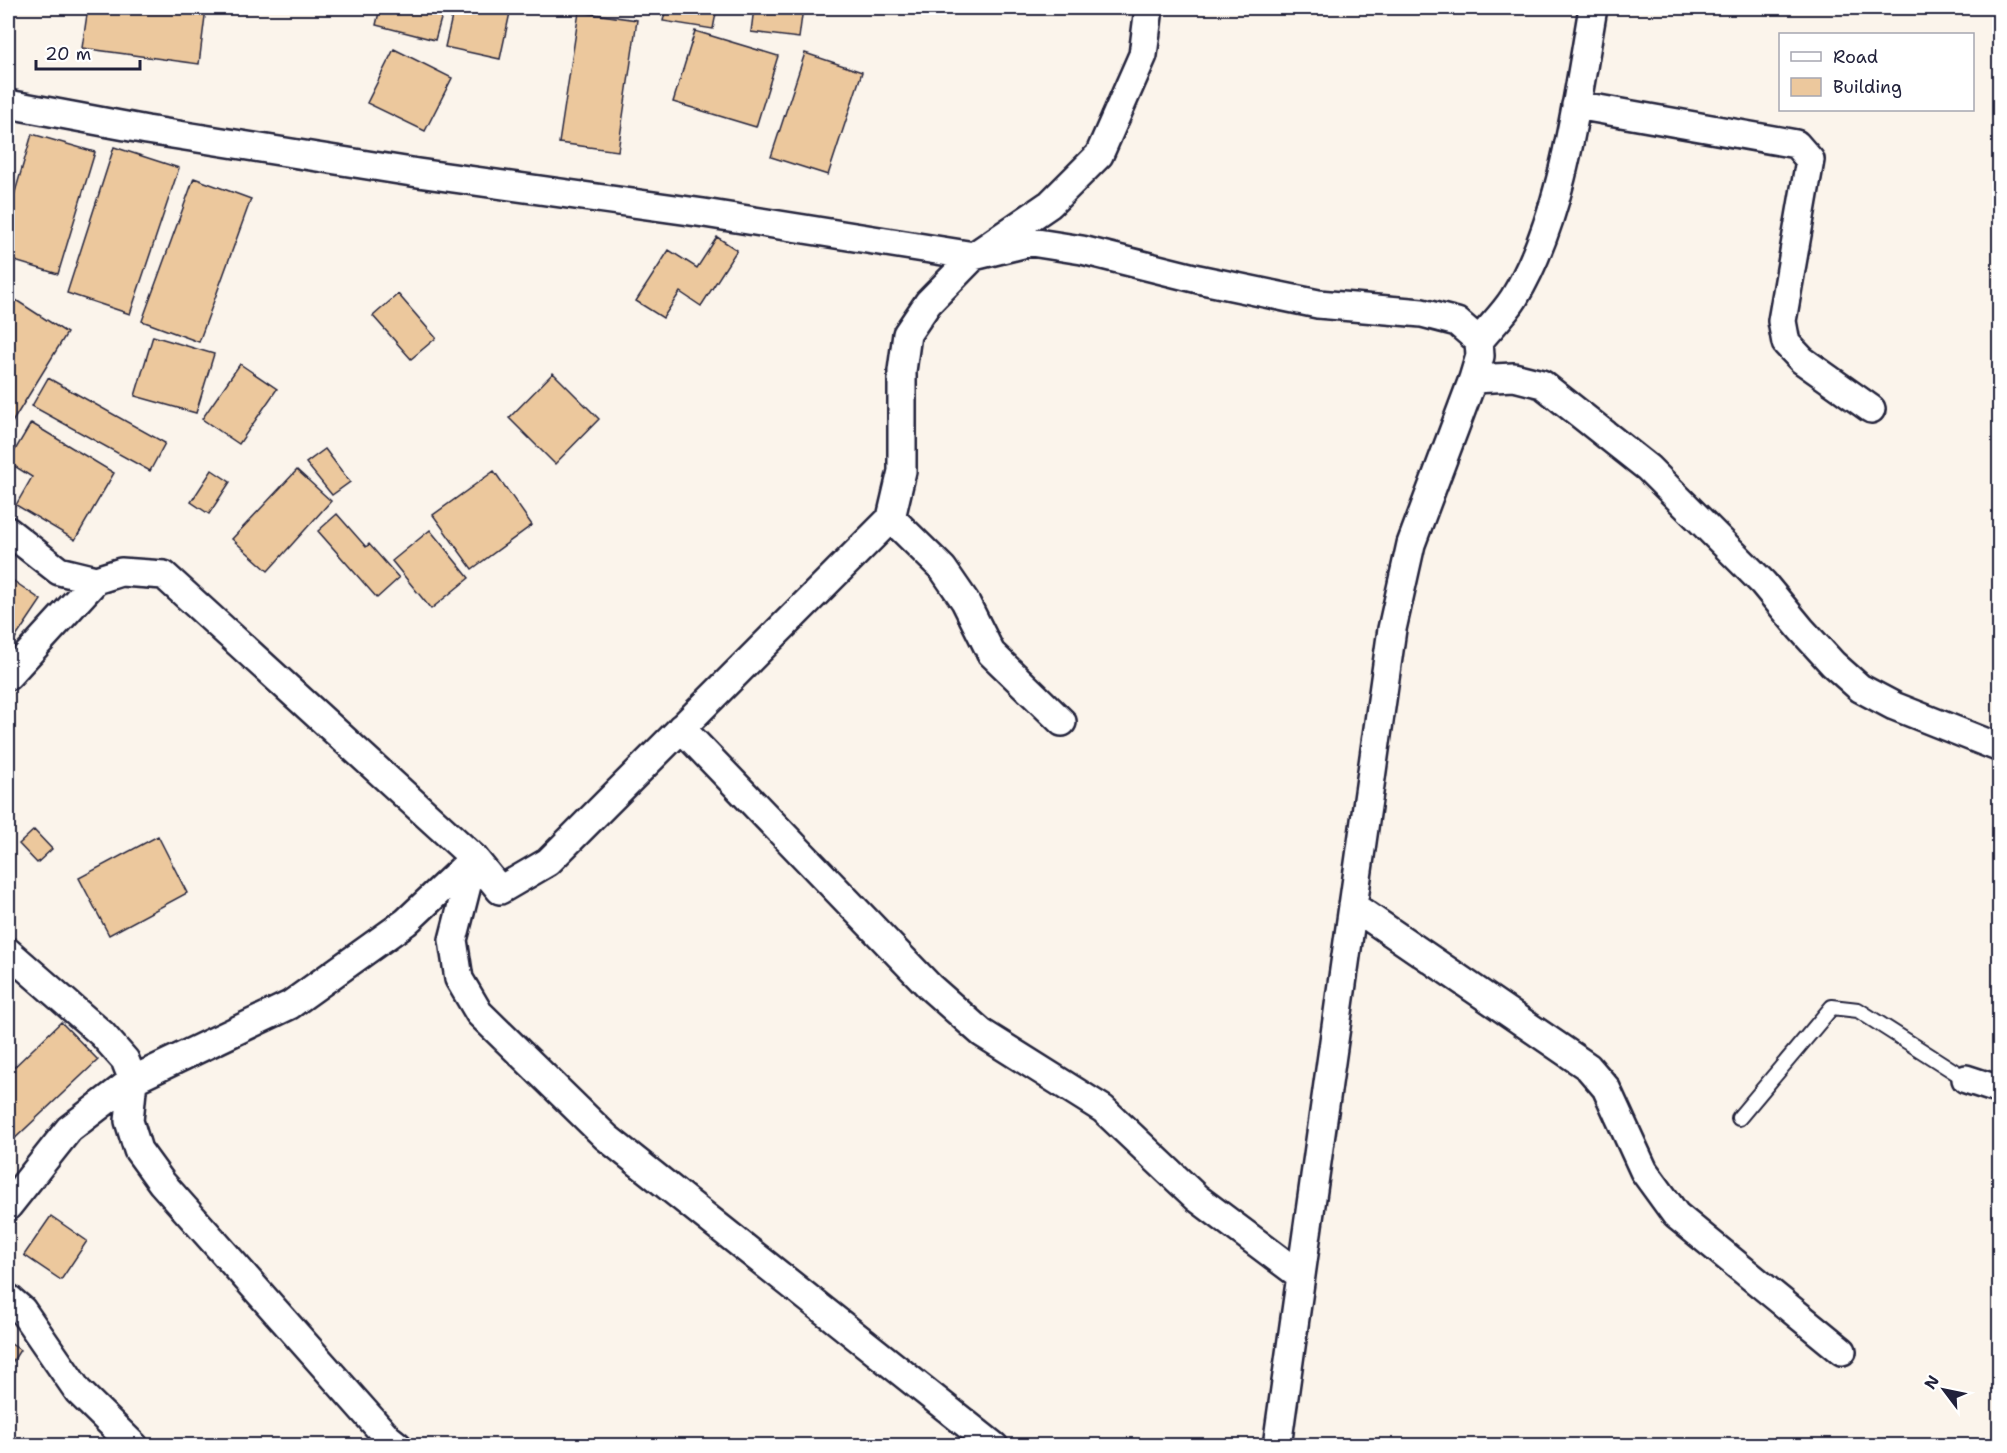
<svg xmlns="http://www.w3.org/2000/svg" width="2007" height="1453" font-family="'Shantell Sans',sans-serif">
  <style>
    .building { fill: #ecc89d; stroke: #22223b; stroke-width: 1.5 }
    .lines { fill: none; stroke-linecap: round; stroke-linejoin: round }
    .service-casing { stroke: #22223b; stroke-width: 18 }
    .minor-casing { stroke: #22223b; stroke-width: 32 }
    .service { stroke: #fff; stroke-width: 14 }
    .minor { stroke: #fff; stroke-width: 27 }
  </style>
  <rect width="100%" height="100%" fill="#fbf4eb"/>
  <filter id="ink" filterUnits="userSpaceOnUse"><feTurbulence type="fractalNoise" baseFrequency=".0167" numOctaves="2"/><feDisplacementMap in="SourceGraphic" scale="12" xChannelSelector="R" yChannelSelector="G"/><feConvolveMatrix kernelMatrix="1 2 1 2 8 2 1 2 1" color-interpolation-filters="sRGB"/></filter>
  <g filter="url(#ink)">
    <path class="building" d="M88 8H206L199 64 82 48Z
      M380 8H444L435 40 376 25Z
      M454 8H511L500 59 445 47Z
      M666 8H717L713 29 663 21Z
      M754 8H803L799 38 751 32Z
      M579 12 637 20 618 151 559 143Z
      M695 31 778 56 756 127 673 102Z
      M394 49 452 78 425 131 367 103Z
      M805 53 862 72 828 175 771 157Z
      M32 134 95 152 58 274 8 259V216Z
      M114 147 179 168 130 314 67 293Z
      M194 178 251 199 199 342 142 321Z
      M717 237 737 250 701 306 680 292 663 318 636 301 669 250 697 268Z
      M398 294 436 338 411 359 373 316Z
      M8 295 67 333 8 429Z
      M153 336 214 354 196 413 135 396Z
      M240 364 277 389 239 444 202 419Z
      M553 373 599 419 555 464 509 418Z
      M48 378 165 443 150 471 32 406Z
      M31 423 114 473 75 540 16 505 32 477 8 462Z
      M325 449 350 482 332 495 306 463Z
      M212 470 230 482 209 514 191 502Z
      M297 470 331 501 268 571 232 539Z
      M494 471 532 525 472 569 433 515Z
      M337 514 366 547 369 544 399 578 377 598 318 531Z
      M430 530 469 578 431 609 392 561Z
      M8 577 41 600 8 649Z
      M34 830 52 849 37 863 19 844Z
      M158 836 187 893 109 935 79 878Z
      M61 1022 98 1060 10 1143 8 1140V1073Z
      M51 1216 87 1241 61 1280 24 1255Z
      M8 1342 20 1350 8 1369Z"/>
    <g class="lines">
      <defs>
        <path id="service" d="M1739 1118 1832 1007 1858 1010 1966 1079"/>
        <path id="minor" d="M8 104 147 130 418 173 704 213 974 256 1031 242 1082 250 1198 279 1318 304 1422 313 1457 322 1479 341 1480 356 1473 379 1411 544 1392 629 1277 1446
          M1576 105 1796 144 1810 160 1782 321 1786 343 1802 360 1871 409
          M1479 341C1490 327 1504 314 1514 298 1563 218 1577 100 1593 8
          M1473 379 1514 377 1542 384 1648 468 1763 583 1801 629 1833 664 1860 688 1894 706 2000 748
          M891 518 943 569 965 601 991 653 1062 722
          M8 531 59 571 96 580 121 572 164 575 474 858 500 890 548 862 891 518 902 471V371L907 334 928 303 974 256 1050 204 1099 155 1143 55 1149 8
          M8 676 96 580
          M681 728 930 987 982 1033 1103 1109 1197 1198 1301 1276
          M474 858 453 940 459 979 479 1013 606 1137 994 1446
          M1353 906 1588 1067 1606 1088 1644 1171 1676 1215 1842 1351
          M8 952 102 1034 125 1060 133 1080 129 1121 138 1150 162 1183 388 1438 398 1446
          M1966 1079 2000 1090
          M8 1206 69 1129 133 1080 290 1005 406 922 474 858
          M8 1298 22 1310 78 1391 134 1446"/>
      </defs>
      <use href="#service" class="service-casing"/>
      <use href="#minor" class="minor-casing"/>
      <use href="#service" class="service"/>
      <use href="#minor" class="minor"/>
    </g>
  </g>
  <rect width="2007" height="1453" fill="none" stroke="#fff" stroke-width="30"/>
  <rect x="15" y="15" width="1977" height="1423" fill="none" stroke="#22223b" stroke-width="2" filter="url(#ink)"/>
  <rect x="1779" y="33" width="195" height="78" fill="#ffffff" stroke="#a7a7b1" stroke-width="1.5"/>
  <rect x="1791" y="52" width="30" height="9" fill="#ffffff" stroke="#a7a7b1" stroke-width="1.5"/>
  <text x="1833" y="63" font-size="18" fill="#22223b">Road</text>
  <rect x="1791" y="78" width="30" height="18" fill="#ecc89d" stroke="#a7a7b1" stroke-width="1.5"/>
  <text x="1833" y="93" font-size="18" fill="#22223b">Building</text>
  <g transform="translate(1944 1390) rotate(302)" stroke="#ffffff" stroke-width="4.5" paint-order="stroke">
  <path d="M0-4.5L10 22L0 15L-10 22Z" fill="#22223b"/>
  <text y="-9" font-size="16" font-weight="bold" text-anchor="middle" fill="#22223b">N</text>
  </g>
  <path d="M36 60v9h104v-9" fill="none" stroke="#22223b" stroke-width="3"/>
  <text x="45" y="60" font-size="18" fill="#22223b" stroke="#ffffff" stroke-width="4.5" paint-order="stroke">20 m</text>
</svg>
